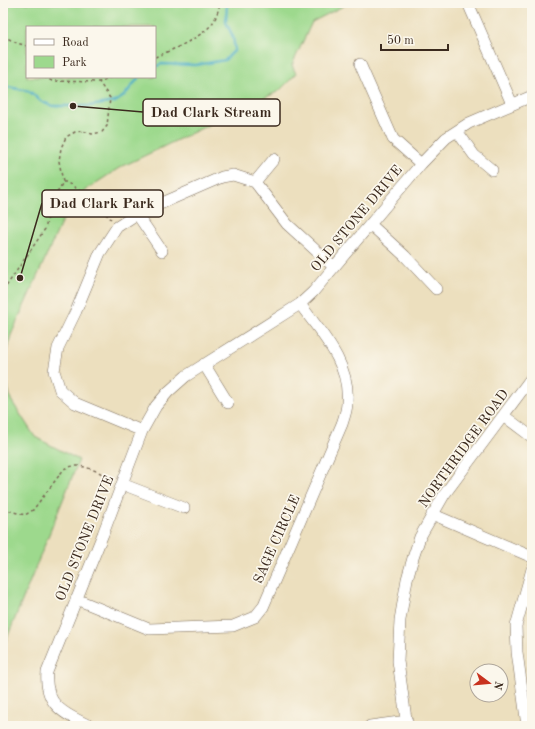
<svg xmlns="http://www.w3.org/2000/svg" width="535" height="729" font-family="'Old Standard TT',serif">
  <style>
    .green { fill: #9dd98d; stroke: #6c8256; fill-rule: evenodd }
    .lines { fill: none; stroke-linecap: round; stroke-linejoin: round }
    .stream { stroke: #44abc4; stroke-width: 2.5 }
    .minor-casing { stroke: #796956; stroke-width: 12 }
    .path { stroke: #796956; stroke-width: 1.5; stroke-dasharray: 3 3; stroke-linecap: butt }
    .minor { stroke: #fff; stroke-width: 11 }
    .labels { text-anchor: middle; stroke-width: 3.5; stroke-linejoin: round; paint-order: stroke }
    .street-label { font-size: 14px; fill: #3b2a1e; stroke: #fbf7ec }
    .leader { fill: none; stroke: #3b2a1e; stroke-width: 1.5 }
    .callout-dot { fill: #3b2a1e; stroke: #fbf7ec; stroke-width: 1.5 }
    .callout { fill: #fbf7ec; stroke: #3b2a1e; stroke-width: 1.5 }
    .callout-label { font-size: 15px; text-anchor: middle; font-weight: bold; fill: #3b2a1e }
  </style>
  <rect width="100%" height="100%" fill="#fbf7ec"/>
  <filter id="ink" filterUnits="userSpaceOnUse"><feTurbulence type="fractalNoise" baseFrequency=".025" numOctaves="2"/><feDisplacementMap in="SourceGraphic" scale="8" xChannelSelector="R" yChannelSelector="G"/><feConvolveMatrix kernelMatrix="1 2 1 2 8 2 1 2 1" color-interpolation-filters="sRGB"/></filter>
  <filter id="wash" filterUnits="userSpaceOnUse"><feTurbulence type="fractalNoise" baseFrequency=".012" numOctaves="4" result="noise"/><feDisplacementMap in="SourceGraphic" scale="16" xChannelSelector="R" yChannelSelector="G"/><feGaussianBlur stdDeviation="0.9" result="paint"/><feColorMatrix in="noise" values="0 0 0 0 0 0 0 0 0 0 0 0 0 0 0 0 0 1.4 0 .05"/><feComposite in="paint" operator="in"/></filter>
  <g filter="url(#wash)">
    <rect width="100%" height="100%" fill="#ecdfbe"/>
    <path class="green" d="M3 3H349L312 22 292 65 296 74 279 91 119 168 84 191 62 221 11 335 5 357 6 379 11 400 35 437 79 460 3 648ZM27 27H155V77H27Z"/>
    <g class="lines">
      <path class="stream" d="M155 67 161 64 196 65 225 60 235 50 233 37 226 22 227 3
        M3 86 29 91 42 102 53 106H89L115 102 124 96 139 77"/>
    </g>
  </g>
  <g filter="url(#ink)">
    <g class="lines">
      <defs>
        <path id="minor" d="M468 3 512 104
          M360 64 393 139 421 164
          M457 131 474 155 492 170
          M255 182 274 159
          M137 214 162 251
          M371 225 405 256 436 289
          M204 364 228 403
          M504 416 532 437
          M142 431 75 403 60 390 54 371 58 348 76 311 100 253 117 227 137 214 222 177 233 175 255 182 287 224 334 267
          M122 484 184 508
          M432 514 532 557
          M76 599 149 629 233 626 255 617 263 607 342 424C344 418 347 410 347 403 351 364 321 333 300 304
          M90 726C64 714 44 705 47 672L103 534 142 431 156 406 168 392 186 376 300 304 313 292 421 164 446 138 469 123 532 96
          M370 726 407 721
          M407 726 398 661 400 620 407 579 413 558 420 537 444 495 532 377
          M527 726 517 652 516 626 532 569"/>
      </defs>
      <use href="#minor" class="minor-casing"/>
      <path class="path" d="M3 36 17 43 27 46
        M155 57C170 51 200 38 210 26 216 20 218 11 220 3
        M44 77 52 81 99 82
        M63 182H66L87 195 111 219
        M3 291 45 229 52 202 63 182 59 161 61 148 66 137 75 132 83 131 92 134 102 132 107 126 110 98 99 82 111 77
        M3 509 25 515 33 510 64 469C81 460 97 473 113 478"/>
      <use href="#minor" class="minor"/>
    </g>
  </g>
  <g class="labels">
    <g class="street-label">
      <text transform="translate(356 218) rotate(-50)" y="5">OLD STONE DRIVE</text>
      <text transform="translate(463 448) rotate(-54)" y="5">NORTHRIDGE ROAD</text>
      <text transform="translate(84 538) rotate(-68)" y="5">OLD STONE DRIVE</text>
      <text transform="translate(276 539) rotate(-66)" y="5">SAGE CIRCLE</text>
    </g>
  </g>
  <path class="leader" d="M73 106L143 112M20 278L42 203"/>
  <g class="callout-dot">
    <circle cx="73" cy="106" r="4"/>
    <circle cx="20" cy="278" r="4"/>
  </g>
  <g class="callout">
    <rect x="143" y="99" width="137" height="27" rx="4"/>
    <rect x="42" y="190" width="121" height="27" rx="4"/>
  </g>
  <g class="callout-label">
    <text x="211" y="117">Dad Clark Stream</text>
    <text x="102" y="208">Dad Clark Park</text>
  </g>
  <rect width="535" height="729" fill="none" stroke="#fbf7ec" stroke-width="16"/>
  <rect x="26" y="26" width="130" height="52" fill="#fbf7ec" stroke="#aea59a"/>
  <rect x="34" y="39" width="20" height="6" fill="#ffffff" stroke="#aea59a"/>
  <text x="62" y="46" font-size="12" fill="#3b2a1e">Road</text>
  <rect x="34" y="56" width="20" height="12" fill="#9dd98d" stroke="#aea59a"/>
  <text x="62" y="66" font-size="12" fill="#3b2a1e">Park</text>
  <g transform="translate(489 683) rotate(106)"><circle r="19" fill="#fbf7ec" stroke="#aea59a"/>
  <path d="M0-3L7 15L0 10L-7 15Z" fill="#c8321e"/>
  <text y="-6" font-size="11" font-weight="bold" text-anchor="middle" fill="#3b2a1e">N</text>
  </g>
  <path d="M381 44v6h67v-6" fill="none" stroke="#3b2a1e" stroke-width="2"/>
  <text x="387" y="44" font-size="12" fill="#3b2a1e" stroke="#fbf7ec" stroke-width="3" paint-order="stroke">50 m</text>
</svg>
